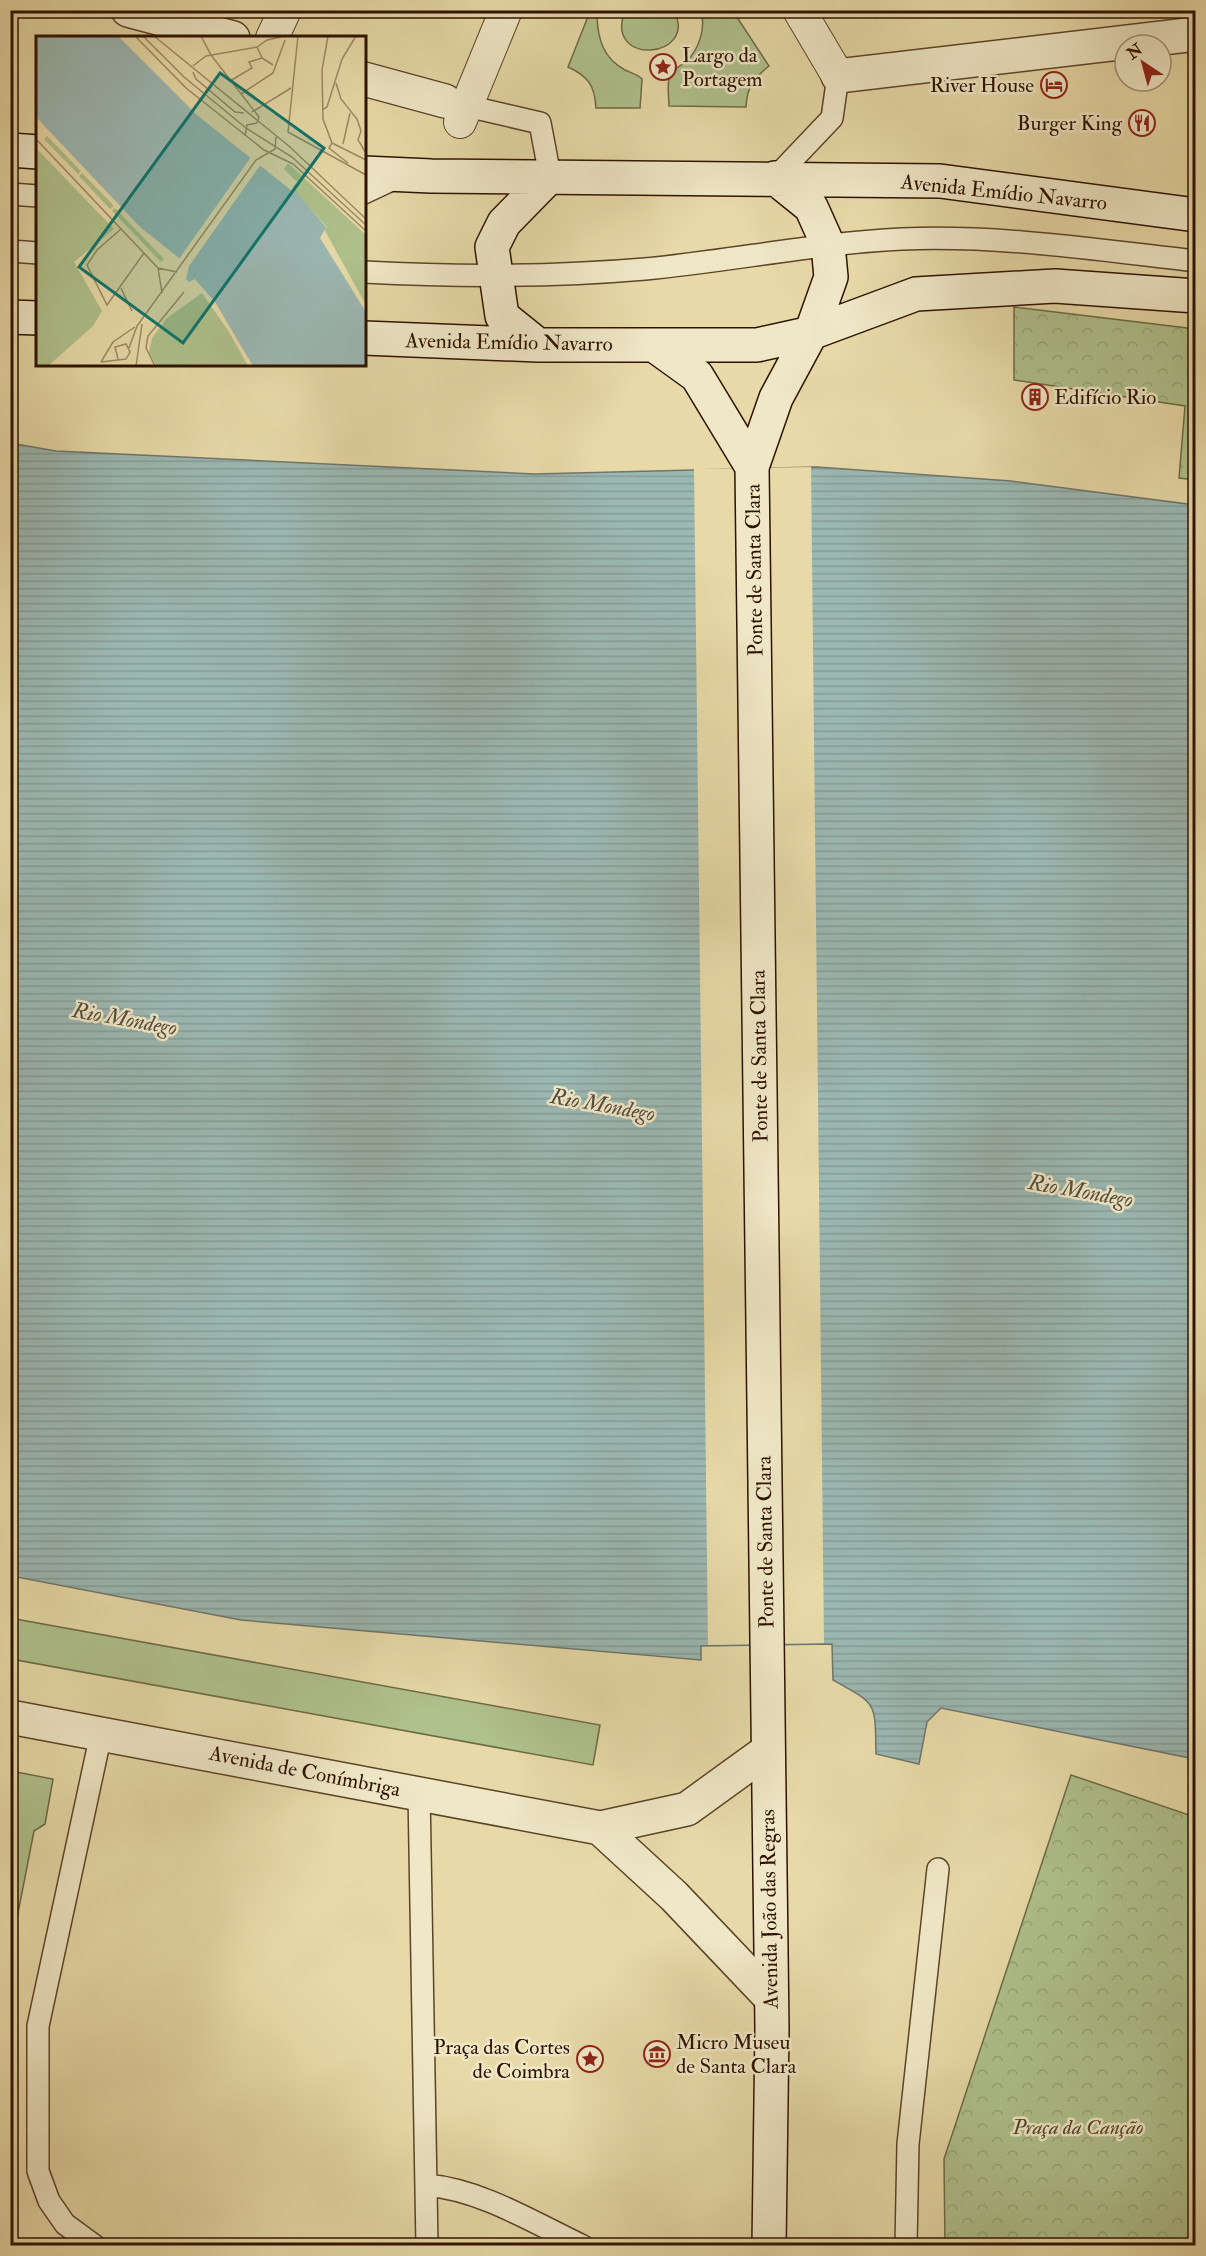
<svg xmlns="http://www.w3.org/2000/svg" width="1206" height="2256" font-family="'IM FELL Double Pica',serif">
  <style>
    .grass { fill: #afc18c; stroke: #6e6a46; stroke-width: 1.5 }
    .park { fill: url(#park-crowns); stroke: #6e6a46; stroke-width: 1.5 }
    .water { fill: url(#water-rules); stroke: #6f766b; stroke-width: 1.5 }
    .pier { fill: #e7daa8 }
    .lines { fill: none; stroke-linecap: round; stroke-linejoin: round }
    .service-casing { stroke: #5c442a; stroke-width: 24 }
    .pedestrian-casing { stroke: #5c442a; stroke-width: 34 }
    .minor-casing { stroke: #5c442a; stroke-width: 36 }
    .tertiary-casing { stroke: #5c442a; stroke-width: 36 }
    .secondary-casing { stroke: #2e1200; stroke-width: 36 }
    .service { stroke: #efe7c6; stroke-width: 21 }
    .pedestrian { stroke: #efe7c6; stroke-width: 32 }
    .minor { stroke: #efe7c6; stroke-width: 33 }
    .tertiary { stroke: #efe7c6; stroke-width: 33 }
    .secondary { stroke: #efe7c6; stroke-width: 33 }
    .labels { text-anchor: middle; stroke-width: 5; stroke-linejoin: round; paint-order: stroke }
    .poi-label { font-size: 21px; fill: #2e1200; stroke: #efe7c6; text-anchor: start }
    .street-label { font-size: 21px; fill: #2e1200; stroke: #efe7c6 }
    .park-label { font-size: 21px; font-style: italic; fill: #55472a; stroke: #efe7c6 }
    .water-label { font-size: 22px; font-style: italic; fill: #544c3f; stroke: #efe7c6 }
    .inset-road { fill: none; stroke: #9d8a65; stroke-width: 1.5 }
    .view { fill: #0f766e; fill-opacity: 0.15; stroke: #0f766e; stroke-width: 3 }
    .inset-edge { fill: none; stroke: #2e1200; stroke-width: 3 }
  </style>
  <defs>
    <pattern id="park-crowns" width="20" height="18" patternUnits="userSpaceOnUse" patternTransform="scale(1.5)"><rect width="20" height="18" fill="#afc18c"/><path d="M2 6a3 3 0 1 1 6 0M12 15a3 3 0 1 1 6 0" fill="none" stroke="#97a577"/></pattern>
    <pattern id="water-rules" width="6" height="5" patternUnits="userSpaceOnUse" patternTransform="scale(1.5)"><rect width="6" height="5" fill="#9bb8b3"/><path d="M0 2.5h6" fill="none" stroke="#869d98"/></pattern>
  </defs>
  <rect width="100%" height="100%" fill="#e7daa8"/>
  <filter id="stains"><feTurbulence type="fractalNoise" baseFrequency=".00333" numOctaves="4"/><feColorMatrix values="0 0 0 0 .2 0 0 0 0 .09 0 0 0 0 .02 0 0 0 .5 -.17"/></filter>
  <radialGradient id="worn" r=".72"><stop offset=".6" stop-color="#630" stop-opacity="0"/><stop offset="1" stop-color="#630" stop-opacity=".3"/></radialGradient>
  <path class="grass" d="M625 11H674C699 59 603 67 625 11Z
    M701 11H733L769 66C754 78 747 86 746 107L669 106C669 98 666 80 671 73 673 69 681 66 686 62 699 49 706 29 701 11Z
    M589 14 597 17C598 39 603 58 625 70 631 73 637 74 642 79L640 108H596C595 86 588 76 568 67Z
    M10 1618 600 1725 593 1765 11 1659Z
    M11 1771 53 1779 45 1824 34 1831 11 1949Z"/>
  <path class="park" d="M1014 307 1195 329V480L1179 478 1185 406 1014 380Z
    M1071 1775 1195 1817V2245H945L944 2159Z"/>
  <path class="water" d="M10 443 56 451 534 474 817 467 1011 481 1195 505V1759L941 1708 927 1722 919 1764 876 1754C875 1702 878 1705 833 1680L832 1644 701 1646V1660L241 1620 11 1576Z"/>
  <path class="pier" d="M811 467 824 1643 708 1645 694 469Z"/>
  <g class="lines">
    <defs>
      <path id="service" d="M454 103 540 123 550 176
        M775 178 832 118 838 76
        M364 193 396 178
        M10 194 38 196
        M10 251 38 253
        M364 272C458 277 552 277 645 269 731 261 816 243 902 239 1001 235 1098 250 1196 261
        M419 1792 427 2246
        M427 2185C482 2190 534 2223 583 2246
        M95 2246 65 2224 49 2201 38 2171V2026L101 1734
        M906 2246 908 2144 938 1869"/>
      <path id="pedestrian" d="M799 10 838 76
        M272 38 285 10
        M460 122 506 10"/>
      <path id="minor" d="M128 10 233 38
        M838 76 1196 34
        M364 79 445 101"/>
      <path id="tertiary" d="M10 1717 600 1828 687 1809 767 1751
        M600 1828 674 1896 769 1996"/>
      <path id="secondary" d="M10 150 38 152
        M364 173 431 176 940 181 1196 215
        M10 317 38 318
        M364 338 538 345H757L811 333 916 294 1055 286 1196 296
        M538 345 502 316 492 247 504 223 550 176
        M654 345 697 376 752 467
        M769 2246 772 2029 752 467 776 398 811 333 831 277 828 245 811 207 775 178"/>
    </defs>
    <use href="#service" class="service-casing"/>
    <use href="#pedestrian" class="pedestrian-casing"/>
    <use href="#minor" class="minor-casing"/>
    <use href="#tertiary" class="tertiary-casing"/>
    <use href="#secondary" class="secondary-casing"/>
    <use href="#service" class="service"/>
    <use href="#pedestrian" class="pedestrian"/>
    <use href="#minor" class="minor"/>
    <use href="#tertiary" class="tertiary"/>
    <use href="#secondary" class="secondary"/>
  </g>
  <defs>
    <symbol id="sight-ring" viewBox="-11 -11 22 22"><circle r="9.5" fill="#efe7c6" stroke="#8f2418" stroke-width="1.5"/><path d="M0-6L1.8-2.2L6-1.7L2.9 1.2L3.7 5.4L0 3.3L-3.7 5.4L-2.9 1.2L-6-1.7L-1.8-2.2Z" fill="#8f2418"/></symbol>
    <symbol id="hotel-ring" viewBox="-11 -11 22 22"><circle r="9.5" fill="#efe7c6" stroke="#8f2418" stroke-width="1.5"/><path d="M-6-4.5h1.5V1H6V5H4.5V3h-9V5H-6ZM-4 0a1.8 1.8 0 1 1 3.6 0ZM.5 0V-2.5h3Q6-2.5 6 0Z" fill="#8f2418"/></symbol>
    <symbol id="restaurant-ring" viewBox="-11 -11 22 22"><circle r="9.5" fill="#efe7c6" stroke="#8f2418" stroke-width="1.5"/><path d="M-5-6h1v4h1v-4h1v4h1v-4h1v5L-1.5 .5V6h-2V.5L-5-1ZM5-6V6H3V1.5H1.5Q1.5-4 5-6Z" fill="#8f2418"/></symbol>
    <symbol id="building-ring" viewBox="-11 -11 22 22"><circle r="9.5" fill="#efe7c6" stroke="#8f2418" stroke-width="1.5"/><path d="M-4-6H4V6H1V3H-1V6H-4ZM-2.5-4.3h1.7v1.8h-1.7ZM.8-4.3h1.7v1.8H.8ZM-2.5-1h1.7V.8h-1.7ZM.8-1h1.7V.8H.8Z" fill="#8f2418"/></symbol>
    <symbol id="museum-ring" viewBox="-11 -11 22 22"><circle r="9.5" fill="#efe7c6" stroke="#8f2418" stroke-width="1.5"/><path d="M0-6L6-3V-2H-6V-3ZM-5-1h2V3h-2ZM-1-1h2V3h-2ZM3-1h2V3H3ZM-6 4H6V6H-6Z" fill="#8f2418"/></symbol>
  </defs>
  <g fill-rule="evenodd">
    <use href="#sight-ring" x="648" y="52" width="30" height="30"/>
    <use href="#hotel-ring" x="1039" y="70" width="30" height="30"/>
    <use href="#restaurant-ring" x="1127" y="108" width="30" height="30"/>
    <use href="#building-ring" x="1020" y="382" width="30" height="30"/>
    <use href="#museum-ring" x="642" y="2039" width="30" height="30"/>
    <use href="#sight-ring" x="575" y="2044" width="30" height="30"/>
  </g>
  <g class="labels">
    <g class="poi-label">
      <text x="682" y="62">Largo da<tspan x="682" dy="24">Portagem</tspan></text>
      <text x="1034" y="92" text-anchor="end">River House</text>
      <text x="1122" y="130" text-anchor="end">Burger King</text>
      <text x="1054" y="404">Edifício Rio</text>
      <text x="676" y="2049">Micro Museu<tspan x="676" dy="24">de Santa Clara</tspan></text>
      <text x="570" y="2054" text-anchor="end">Praça das Cortes<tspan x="570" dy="24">de Coimbra</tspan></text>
    </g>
    <g class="street-label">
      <text transform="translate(1004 192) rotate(6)" y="7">Avenida Emídio Navarro</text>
      <text transform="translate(509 342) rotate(1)" y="7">Avenida Emídio Navarro</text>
      <text transform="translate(754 570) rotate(-91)" y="7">Ponte de Santa Clara</text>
      <text transform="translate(759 1056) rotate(-91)" y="7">Ponte de Santa Clara</text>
      <text transform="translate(765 1542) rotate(-91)" y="7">Ponte de Santa Clara</text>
      <text transform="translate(305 1771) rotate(11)" y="7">Avenida de Conímbriga</text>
      <text transform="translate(769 1909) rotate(-91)" y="7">Avenida João das Regras</text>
    </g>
    <g class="park-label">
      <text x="1078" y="2134">Praça da Canção</text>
    </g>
    <g class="water-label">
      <text transform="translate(125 1018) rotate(10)" y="8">Rio Mondego</text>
      <text transform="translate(603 1104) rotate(10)" y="8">Rio Mondego</text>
      <text transform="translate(1081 1190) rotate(10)" y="8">Rio Mondego</text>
    </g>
  </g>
  <g transform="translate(36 36)">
    <rect width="330" height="330" fill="#e7daa8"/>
    <path d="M11 100 45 135 42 138 8 103ZM0 112 78 193 38 226 66 275 57 290 12 330H0ZM46 137 78 170 74 173 43 140ZM79 172 128 223 125 226 76 175Z" fill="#afc18c"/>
    <path d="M252 127 330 199V269L288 193 291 191 256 152 261 146 248 133ZM166 257 193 296 212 330H121L113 317 116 302 131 282Z" fill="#afc18c"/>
    <path d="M0 0H82L161 79 256 155 258 153 290 191 284 202 330 276V330H217L179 266 159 243 153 246 150 243 153 230 104 191 0 81Z" fill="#9bb8b3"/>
    <path d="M215 121 225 128 153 230 143 223Z" fill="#e7daa8"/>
    <path class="inset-road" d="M99 0 150 52 228 114 257 128 330 195M107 0 148 41 210 92 256 121 330 189M118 0 254 111 330 183M165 0 175 19 223 81 221 87M292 0 286 34 287 83 296 107 293 112 312 127M221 11 231 4 245 1M221 11 226 22 237 29M157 30 170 20 221 11M157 36 160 43 199 76 208 77M237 37 249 4M194 45 216 32 213 26 226 22M300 47 305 63 321 83 325 95 322 104 330 117M205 58 237 37M286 74 291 71 306 23 320 0M216 76 255 52M252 96 262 0M252 96 330 139M209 100 211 89 221 87M0 103 122 232 141 236M296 107 330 124M307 108 314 77M85 193 61 214 51 229 71 269 108 217M122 232 126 257M85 252 96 275M93 312 101 290 220 124 239 113 240 101M65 326 90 323 94 316 90 308 79 311 82 323M65 326 77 306 99 291M100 330 106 288M119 330 110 312 112 300 148 256"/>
    <path class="view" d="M184 37 288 112 147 307 43 231Z"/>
    <rect width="330" height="330" class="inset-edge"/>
  </g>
  <rect width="1206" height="2256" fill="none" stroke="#e7daa8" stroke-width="36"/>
  <rect x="12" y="12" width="1182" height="2232" fill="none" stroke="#2e1200" stroke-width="3"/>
  <rect x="18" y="18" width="1170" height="2220" fill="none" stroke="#2e1200" stroke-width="1.5"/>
  <g transform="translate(1143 63) rotate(324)"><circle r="28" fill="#efe7c6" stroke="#a29277" stroke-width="1.5"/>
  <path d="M0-4.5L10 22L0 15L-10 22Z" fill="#8f2418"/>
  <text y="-9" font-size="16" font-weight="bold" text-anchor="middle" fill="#2e1200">N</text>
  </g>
  <rect width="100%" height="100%" filter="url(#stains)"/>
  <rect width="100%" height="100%" fill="url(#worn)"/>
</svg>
